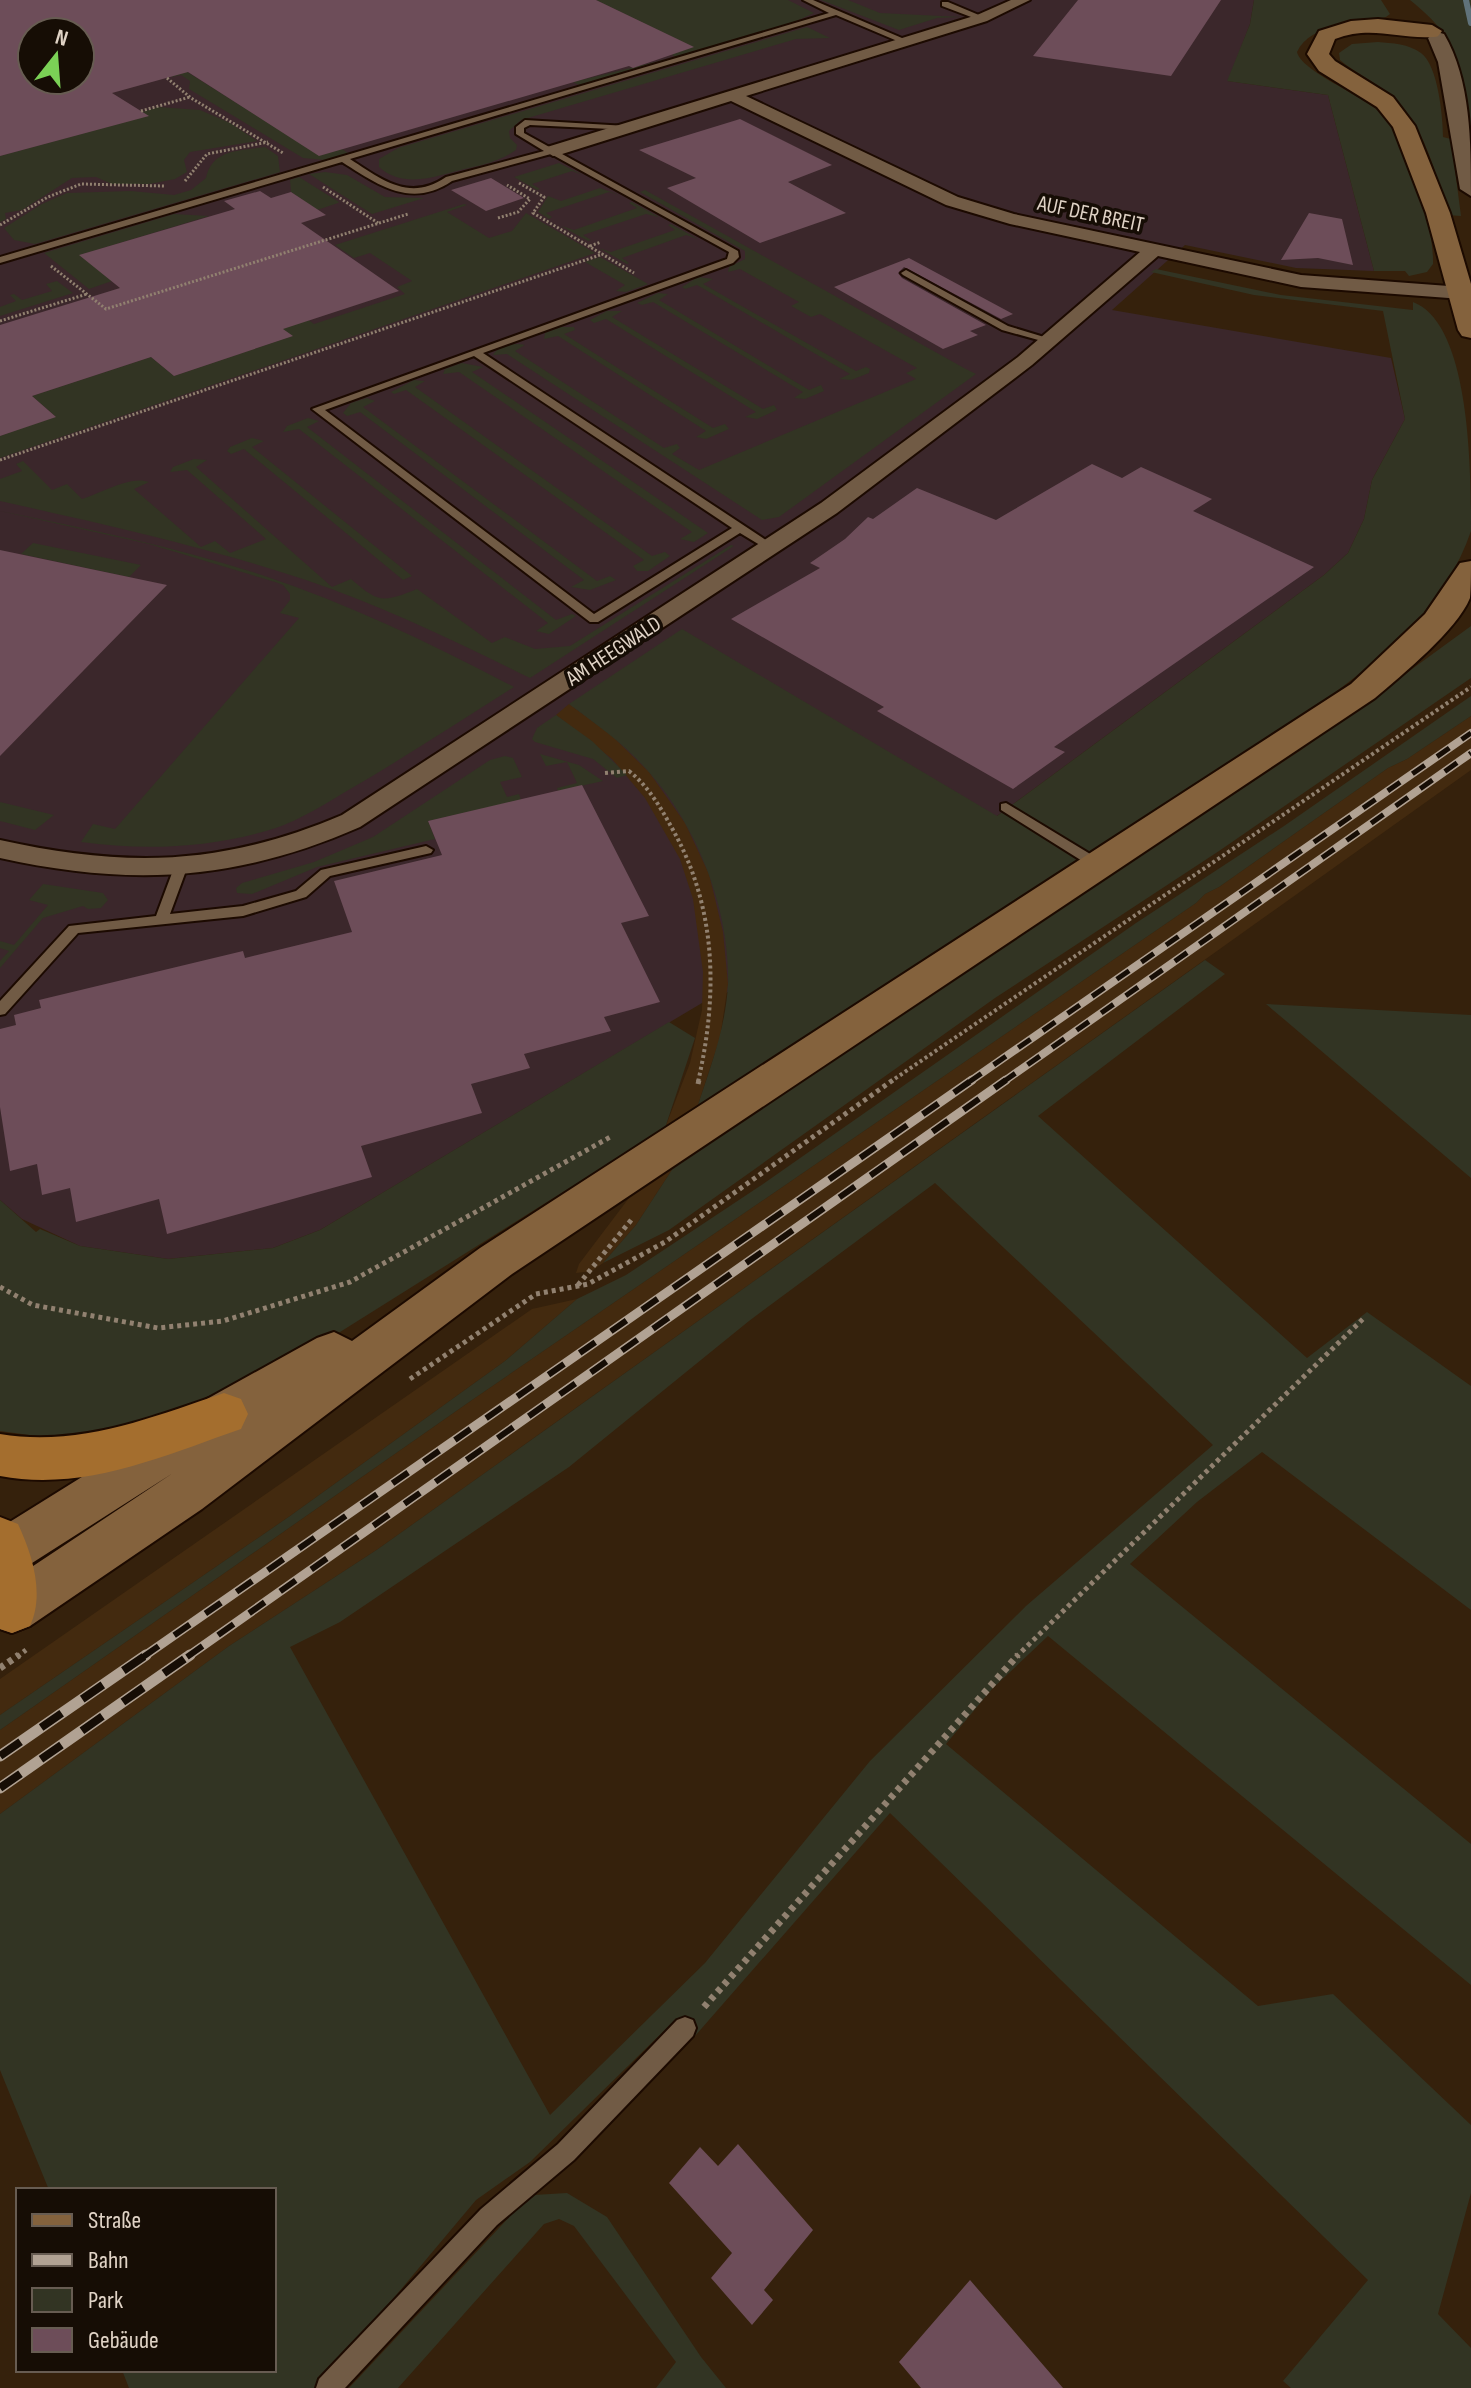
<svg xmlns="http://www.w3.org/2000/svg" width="1471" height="2388" font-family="'Sofia Sans Condensed',sans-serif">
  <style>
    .industrial { fill: #3b272b; fill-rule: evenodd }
    .built { fill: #432a0f }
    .green { fill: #323423; fill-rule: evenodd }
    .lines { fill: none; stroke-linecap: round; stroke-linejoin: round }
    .stream { stroke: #60727a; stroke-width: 6 }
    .building { fill: #6d4d59; fill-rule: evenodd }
    .service-casing { stroke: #1c0a00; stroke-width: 4 }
    .minor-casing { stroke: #1c0a00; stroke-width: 4 }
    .tertiary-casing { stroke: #1c0a00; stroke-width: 4 }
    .secondary-casing { stroke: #1c0a00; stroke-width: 4 }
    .trunk-casing { stroke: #1c0a00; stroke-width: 4 }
    .path-far3 { stroke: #918170; stroke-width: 3; stroke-dasharray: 2 2; stroke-linecap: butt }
    .path-far2 { stroke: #918170; stroke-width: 4; stroke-dasharray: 3 3; stroke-linecap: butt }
    .path-far1 { stroke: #918170; stroke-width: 5; stroke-dasharray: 4 4; stroke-linecap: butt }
    .path { stroke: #918170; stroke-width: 7; stroke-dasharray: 5 5; stroke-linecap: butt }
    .service { fill: #715b45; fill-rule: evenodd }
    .minor { fill: #715b45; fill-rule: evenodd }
    .tertiary { fill: #715b45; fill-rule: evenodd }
    .secondary { fill: #84623d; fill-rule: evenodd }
    .trunk { fill: #a46e2e; fill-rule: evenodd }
    .rail-far2-casing { stroke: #b1a293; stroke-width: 8 }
    .rail-far1-casing { stroke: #b1a293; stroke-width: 9 }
    .rail-casing { stroke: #b1a293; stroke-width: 11 }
    .rail-far2 { stroke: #160d05; stroke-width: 5; stroke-dasharray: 15; stroke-linecap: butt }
    .rail-far1 { stroke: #160d05; stroke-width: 6; stroke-dasharray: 19; stroke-linecap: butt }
    .rail { stroke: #160d05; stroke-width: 8; stroke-dasharray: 25; stroke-linecap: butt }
    .labels { text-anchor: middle; stroke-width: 7; stroke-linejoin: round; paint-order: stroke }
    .far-street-label { font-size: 22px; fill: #e0d3c6; stroke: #160d05 }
  </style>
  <rect width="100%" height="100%" fill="#35210c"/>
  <path class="industrial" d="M0 0H1254L1250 24 1228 81 1328 95 1374 271 1296 268 1185 245 1112 310 1391 358 1405 419 1372 480 1364 519 1348 553 1324 575 997 816 726 993 702 1003 320 1230 273 1248 168 1259 80 1246 22 1219 0 1200ZM32 32H80V80H32Z"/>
  <path class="built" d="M569 704 610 734 649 772 685 823 709 874 723 932 728 984 720 1038 697 1108 665 1128 690 1063 702 1010 703 972 693 899 680 859 645 798 612 759 556 715Z
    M1471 716V770L378 1549 229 1646 0 1814V1730L472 1400 1196 903 1205 894 1219 887 1388 768 1407 759Z
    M679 1159 636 1225 603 1263 592 1271 576 1273 579 1264 629 1198 632 1190Z
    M577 1299 505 1361 290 1516 0 1715V1679L532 1309Z"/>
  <path class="green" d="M596 0H788L814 13 792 23 579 85 573 82 675 57 670 53 693 47Z
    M821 0H848L880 13 962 17 937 18 899 30Z
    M1254 0H1381L1390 14 1386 17C1358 25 1311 22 1297 52 1301 71 1362 95 1381 113 1410 142 1434 224 1433 264L1427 272 1409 276 1405 271H1374L1328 95 1227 81 1250 24Z
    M1410 0H1471V132C1460 69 1464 43 1410 0Z
    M807 27 830 38 796 39 521 120 509 131 510 138 517 145 516 150C502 160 484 165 469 168 441 174 406 191 379 167V159L398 148Z
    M1378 42C1392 43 1409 44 1421 53 1438 65 1443 117 1443 137L1451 139 1461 216 1447 215C1438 177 1423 123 1392 96 1376 82 1356 74 1340 60L1339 53 1352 44Z
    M184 70 319 155 342 149 348 153 325 160 303 158 189 89 190 81 181 75 171 77Z
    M158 107 200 110 230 123 257 141 190 152 184 160 187 172 175 179 149 184H112L96 177 72 178 22 210 5 213 6 219 0 222V156L147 116 142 112Z
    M265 147 278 156 280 172 35 244 14 240 4 228 42 204 67 193 131 191 174 195 191 190 206 178C212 149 239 151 265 147Z
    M559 163 583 175 572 171 532 184 540 189 537 190 514 177Z
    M325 172 347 175 385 197 424 198 372 214 309 174Z
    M299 177 339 202 338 203 317 210 291 192 290 180Z
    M600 188 619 195 609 192 546 213 552 217 549 219 538 212 548 196 561 201Z
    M645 190 964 368 976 374 779 517 762 520 507 354 493 355C498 346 515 342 525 345L515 351 664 448 677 444 680 448 672 454 699 470 916 379 906 373 917 368 820 314 811 317 791 306 799 302 740 269 728 272 729 267 745 259V251L640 192Z
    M632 202 659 217 646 214 583 235 591 240 588 241 561 226 574 230 637 208 629 203Z
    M464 204 467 205 447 212 489 238 512 231 526 213 595 253 0 458V436L55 416 32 396 151 357 174 376 292 336 241 299 267 290 314 324 405 294 397 287 412 281 370 253 354 258 335 245Z
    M174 214 209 216 80 255 112 281 89 289 44 253Z
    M671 224 698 239 686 235 622 258 629 263 627 264 599 248 611 252 675 230 668 225Z
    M600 257 648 284 626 292 616 291 625 285 585 262Z
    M1156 269 1281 295 1413 310V302C1471 324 1471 472 1471 531 1447 602 1391 651 1333 694L697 1108C710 1068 726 1027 728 984 730 910 698 827 648 771 626 745 597 725 569 704L682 629 997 816 1324 575 1348 553 1364 519 1372 480 1405 419 1383 311 1254 295 1151 272Z
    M698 277 713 279 703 284 856 371 866 367 870 369 869 373 851 380 839 379 850 374 697 285 685 289 682 287Z
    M57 281 73 293 0 316V307L16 301 10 295 14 294 22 300 52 291 46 284Z
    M658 293 668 294 659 300 809 390 821 385 824 391 805 399 794 398 803 392 653 302 642 305 637 303Z
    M607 311H622L612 317 763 409 774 405 777 410 757 419 745 417 756 412 606 319 594 323 590 320Z
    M560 327H574L575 330 564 334 713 428 725 424 729 429 706 439 696 437 706 431 558 336 544 339 545 333Z
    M462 363 483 367 472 372 708 533 694 542 680 539 692 532 459 372 443 374 445 369Z
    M414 380 425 381 415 387 652 556 665 552 670 556 648 571H637L633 566 644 560 406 390 394 394 391 392Z
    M367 398 375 401 363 407 597 581 610 576 616 580 590 590 571 587 584 580 360 412 347 416 343 413 351 403Z
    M308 418 319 421 307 427 556 620 572 614 576 616 549 634 536 631 548 623 299 429 283 432 287 426Z
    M252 438 264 441 252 447 412 576 403 580 244 449 231 454 227 451 230 447Z
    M194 459 207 460 196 467 332 587 351 579C379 603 382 603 417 589L492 643 505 637 535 649 570 646 731 545 734 546 530 678C457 642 383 606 306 580 206 547 103 524 0 501V479L22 471 16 464 23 461 52 490 67 484 82 499C101 493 131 475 149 482L134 489 201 547 215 541 230 553 266 539 187 470 170 472 173 467Z
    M0 511C88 529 176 547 262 575 349 604 432 644 514 687 460 721 407 756 352 788 328 802 302 819 276 828 213 848 146 851 81 842L93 824 115 829 299 618 280 613 290 600V594L283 585 275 582 149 544Z
    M33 543 141 565 129 577 21 554Z
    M1471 626V678L1219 851 995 998 669 1230 603 1263 636 1225 679 1159 1301 750Z
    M1471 696V716L1407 759 1388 768 1219 887 1205 894 1196 903 472 1400 0 1730V1715L290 1516 505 1361 577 1299 626 1275 763 1184 1136 923 1284 826Z
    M556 715 592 741 627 775 617 778 593 759 535 742 532 739 537 728Z
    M540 754 579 765 603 781 558 791 557 788 577 783 567 762 546 766Z
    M505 756 513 758 522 777 500 782 507 797 519 794 521 800 428 821 435 839 317 867 252 894 237 893 236 888 242 883 314 862 373 837 490 760Z
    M0 802 54 815 35 830 0 821Z
    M43 884 103 893 108 900 101 908 88 909 83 906 43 918 0 968V961L9 951 0 948V941L14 945 48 905 29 900Z
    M1205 960 1225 974 1038 1116 1307 1358 1367 1312 1471 1386V1610L1262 1452 1197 1502 1130 1564 1471 1844V1985L1048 1636 992 1689 946 1744 1258 2006 1333 1994 1471 2125V2193L1438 2314 1471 2348V2388H1291L1283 2381 1368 2280 890 1813 695 2036 676 2019 530 2162 476 2200 345 2356 314 2388H129L122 2370H274V2190H49L0 2070V1814L229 1646 378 1549ZM935 1183 1213 1445 1026 1606 870 1761 705 1963 550 2115 290 1647 340 1622 569 1467 749 1321Z
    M1266 1004 1471 1015V1178Z
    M669 1022 695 1038 665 1128 313 1349 150 1423 73 1441 0 1431V1200L36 1232 40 1229 80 1246 168 1259 273 1248 320 1230Z
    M567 2193 607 2217 701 2357 726 2388H656L676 2362 574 2226 559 2219 544 2224 398 2388H349L513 2213 534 2195Z"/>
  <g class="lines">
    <path class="stream" d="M1466 0 1471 23"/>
  </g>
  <path class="building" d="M0 0H596L694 47 633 68 629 66 319 156 188 72 112 93 149 116 0 156ZM32 32H80V80H32Z
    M1078 0H1221L1171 76 1033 56Z
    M740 119 832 165 788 182 846 213 760 243 667 188 696 178 639 150Z
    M491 178 524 198 486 211 451 190Z
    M260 191 271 198 291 192 326 215 301 223 399 291 283 329 293 336 174 376 151 357 32 396 56 417 0 436V325L120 288 79 255 235 209 224 201Z
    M1309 213 1342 219 1353 265 1318 258 1281 260Z
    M909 258 1013 314 1001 319 904 267 898 273 902 278 986 325 970 331 978 335 943 349 834 287Z
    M1092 464 1122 478 1141 467 1212 499 1193 511 1314 567 1054 747 1065 752 1013 789 877 711 884 707 731 619 820 568 810 563 845 539 868 517 873 519 917 488 996 520Z
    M0 550 167 585 0 756Z
    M582 785 649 916 621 923 660 1002 604 1017 611 1031 524 1054 530 1068 471 1084 482 1113 361 1146 372 1177 167 1234 159 1199 76 1222 70 1188 42 1195 37 1164 10 1171 0 1107V1029L16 1025 14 1015 41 1008 39 1000 243 951 245 958 352 932 334 881 442 855 428 821Z
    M738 2144 813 2230 764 2290 773 2300 752 2325 711 2278 732 2253 669 2183 700 2147 718 2166Z
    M970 2280 1063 2388H921L899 2362Z"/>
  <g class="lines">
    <defs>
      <path id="service" d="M803 0H813L909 41 902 43 836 15 350 159C382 180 410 202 446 177L544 151 516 134V127L525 120 627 126 630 130 530 125 524 128V133L738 251 739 257 733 263 483 353 778 548 768 550 740 533 598 622H590L312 409 727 259 729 252 551 154 452 181C411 209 378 185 342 162L0 263V257L829 13ZM474 356 732 528 594 614 325 410Z
        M942 2H948L986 18 979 20 942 6Z
        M906 270 1008 326 1054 340 1049 343 1002 330 903 275 901 273Z
        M1006 803 1105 863V869H1095L1001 810V804Z
        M426 846 433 850 431 853 330 876 306 897 243 916 78 933 5 1014 0 1015V1001L69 926 156 916 175 865 180 863 187 868 170 914 243 906 296 891 321 870Z
        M685 2017 693 2020 696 2028 693 2036 574 2160 497 2225 345 2388H316L319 2379 481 2209 558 2144 677 2020Z"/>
      <path id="minor" d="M1011 0H1030L987 21 746 96 958 197 1014 214 1301 275 1462 287 1469 289 1471 294 1462 299 1301 287 1158 256 1032 365 837 513 360 827C237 881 131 887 0 858V840C126 868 222 866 342 815L821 503 1018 357 1140 252 1010 224 946 205 731 101 559 155 553 156 545 151 547 147 977 15Z"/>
      <path id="tertiary" d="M1437 32 1444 34C1471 80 1471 143 1471 196L1460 189 1438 62 1428 38Z"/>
      <path id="secondary" d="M1378 19 1432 25 1442 31C1438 36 1439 37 1432 37 1397 39 1371 25 1335 39L1329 54 1335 61 1393 97 1415 126 1450 213 1471 284V338L1462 336 1458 330 1426 213 1393 127 1377 107 1319 71 1307 54 1319 31 1351 21Z
        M1471 561C1471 571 1471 588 1470 598 1457 630 1402 675 1375 698L512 1274 202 1509 30 1626 12 1633 0 1629V1588L173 1473 18 1572 0 1579V1528L207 1399 317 1338 334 1332 352 1341 480 1248 1351 684 1425 614 1460 563Z"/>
      <path id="trunk" d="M224 1393 241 1399 248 1414 241 1429C163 1456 84 1492 0 1476V1434C79 1447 150 1418 224 1393Z
        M0 1517 18 1524C32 1554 45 1594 30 1626L12 1633 0 1629Z"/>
    </defs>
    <use href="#service" class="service-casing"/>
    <use href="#minor" class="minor-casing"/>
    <use href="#tertiary" class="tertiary-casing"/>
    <use href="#secondary" class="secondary-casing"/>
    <use href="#trunk" class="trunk-casing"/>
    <path class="path-far3" d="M167 78 191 98 283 153
      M141 111 190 97
      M185 181 207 154 268 142
      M519 183 544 197 533 213 634 273
      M323 187 378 223
      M498 218 518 212 530 199 507 185
      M0 225 48 197 81 184 164 186
      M590 246 601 242
      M51 266 106 309 408 214
      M0 321 87 294
      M0 460 603 254"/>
    <path class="path-far2" d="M605 773 629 771C649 787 661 808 673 830 717 909 718 995 698 1082
      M890 1082 1471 687"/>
    <path class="path-far1" d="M698 1084 699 1080
      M578 1285 632 1219
      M0 1287 33 1305 158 1328 223 1321 350 1282 612 1136
      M410 1379 536 1294 588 1284 665 1242 893 1080
      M17 1657 26 1650
      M1016 1657 1364 1318"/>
    <path class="path" d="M0 1668 19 1655
      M704 2007 1018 1655"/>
    <use href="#service" class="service"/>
    <use href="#minor" class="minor"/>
    <use href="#tertiary" class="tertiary"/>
    <use href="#secondary" class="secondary"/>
    <use href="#trunk" class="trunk"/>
    <defs>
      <path id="rail-far2" d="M969 1082 1471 733
        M1003 1082 1471 753"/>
      <path id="rail-far1" d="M143 1657 972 1080
        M187 1657 1006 1080"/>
      <path id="rail" d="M0 1756 146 1655
        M0 1788 190 1655"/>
    </defs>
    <use href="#rail-far2" class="rail-far2-casing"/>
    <use href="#rail-far1" class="rail-far1-casing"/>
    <use href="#rail" class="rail-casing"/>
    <use href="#rail-far2" class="rail-far2"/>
    <use href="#rail-far1" class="rail-far1"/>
    <use href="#rail" class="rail"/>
  </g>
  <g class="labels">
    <g class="far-street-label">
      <text transform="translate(1091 213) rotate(12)" y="8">AUF DER BREIT</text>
      <text transform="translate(613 650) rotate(-33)" y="8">AM HEEGWALD</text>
    </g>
  </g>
  <rect x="16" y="2188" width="260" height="184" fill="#160d05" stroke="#675c52" stroke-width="2"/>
  <rect x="32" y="2214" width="40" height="12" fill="#84623d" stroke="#675c52" stroke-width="2"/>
  <text x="88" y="2228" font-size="24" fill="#e0d3c6">Straße</text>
  <rect x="32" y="2254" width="40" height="12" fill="#b1a293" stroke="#675c52" stroke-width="2"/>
  <text x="88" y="2268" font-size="24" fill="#e0d3c6">Bahn</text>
  <rect x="32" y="2288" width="40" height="24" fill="#323423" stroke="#675c52" stroke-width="2"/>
  <text x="88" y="2308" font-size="24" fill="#e0d3c6">Park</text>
  <rect x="32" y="2328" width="40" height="24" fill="#6d4d59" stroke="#675c52" stroke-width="2"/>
  <text x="88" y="2348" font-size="24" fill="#e0d3c6">Gebäude</text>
  <g transform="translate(56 56) rotate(17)"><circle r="38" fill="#160d05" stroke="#675c52" stroke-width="2"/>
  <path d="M0-6L14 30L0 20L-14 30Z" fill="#7bd156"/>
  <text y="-12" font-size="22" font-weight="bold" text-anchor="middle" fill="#e0d3c6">N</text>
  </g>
</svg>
